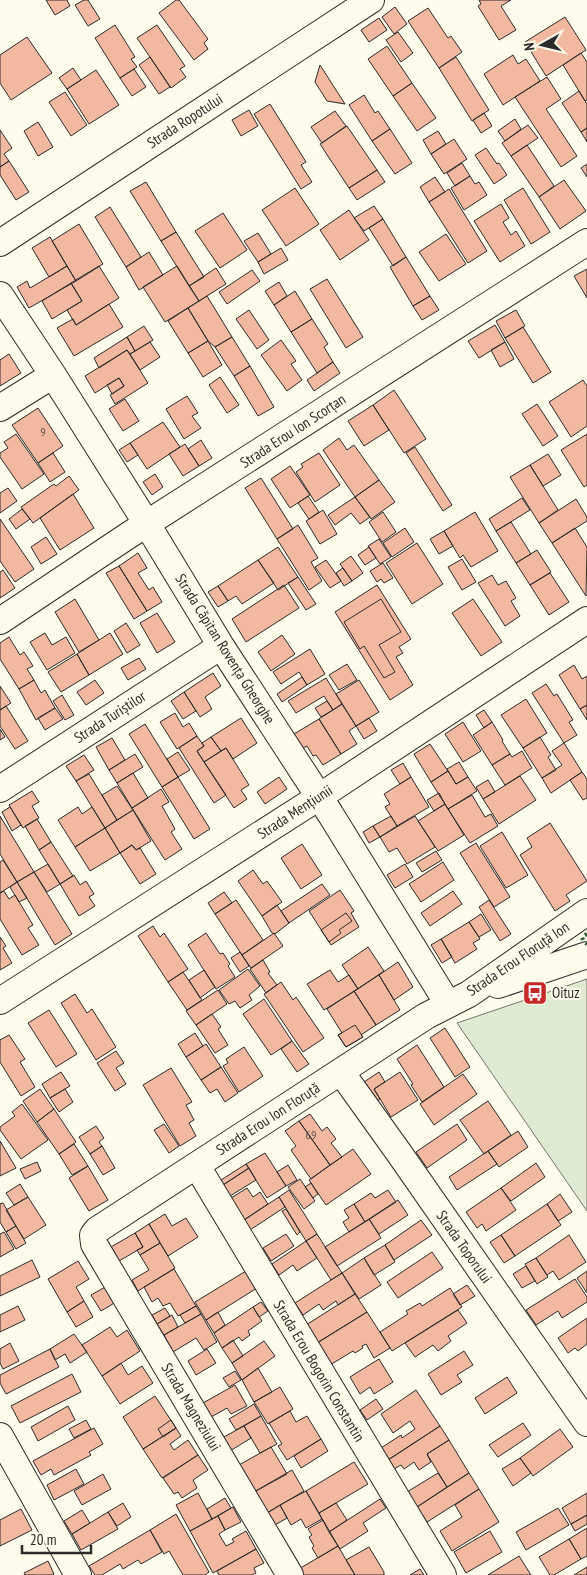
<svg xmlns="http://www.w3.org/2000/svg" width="587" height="1575" font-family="'PT Sans Narrow',sans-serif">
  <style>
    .green { fill: #deebd1; stroke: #74746e }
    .building { fill: #f2b8a0; stroke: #2b2b2b }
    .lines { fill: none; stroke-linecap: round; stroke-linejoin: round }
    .minor-casing { stroke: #2b2b2b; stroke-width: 28 }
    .minor { stroke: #fdfbea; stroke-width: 26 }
    .hedge { stroke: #34623c; stroke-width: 4; stroke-dasharray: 2.5 4; stroke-linecap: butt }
    .labels { text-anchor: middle; stroke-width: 4; stroke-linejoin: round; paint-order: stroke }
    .number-label { font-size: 12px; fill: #5d4e48 }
    .street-label { font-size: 15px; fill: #2b2b2b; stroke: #fdfbea }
    .poi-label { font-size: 15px; fill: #2b2b2b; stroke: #fdfbea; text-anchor: start }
  </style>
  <rect width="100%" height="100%" fill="#fdfbea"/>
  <path class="green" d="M587 979V1211L457 1023Z"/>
  <path class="building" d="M46 0H67L70 6 55 15Z
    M84 0H88L100 19 88 26 75 5Z
    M176 0H179L208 39 204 43 208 49 194 60 159 13Z
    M479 0H511L501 6 516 30 499 40 478 6 481 4Z
    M395 7 407 24 394 34 382 17Z
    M428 8 448 38 451 36 462 52 439 68 408 21Z
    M565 17 586 50 546 76 525 42Z
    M379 18 387 30 369 42 361 30Z
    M115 25 135 57 131 59 137 67 120 78 95 38Z
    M157 25 185 66 180 69 186 77 171 88 137 38Z
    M398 32 413 53 401 62 386 40Z
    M27 37 52 73 11 100 0 83V55Z
    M387 46 412 83 393 96 368 59Z
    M581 53 587 62V100L585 101 563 65Z
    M513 55 518 64 526 59 540 81 503 105 484 74Z
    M150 57 170 87 159 94 139 65Z
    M456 57 489 110 472 121 439 68Z
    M320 65 345 104 327 101 315 82Z
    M73 68 81 80 67 89 59 78Z
    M134 69 146 87 132 96 120 78Z
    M96 70 119 105 89 124 67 89Z
    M547 77 561 99 546 109 577 156 561 167 515 97Z
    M412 83 436 118 417 131 393 96Z
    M579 91 587 104V128L581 132 562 103Z
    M65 92 87 125 71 136 49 102Z
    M364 95 375 113 378 111 390 129 372 141 349 105Z
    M270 104 306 162 301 165 312 182 301 189 254 114Z
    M249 110 258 126 241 136 232 120Z
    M335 111 346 126 322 143 311 127Z
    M484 113 492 126 481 133 473 120Z
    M515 119 521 129 505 141 498 131Z
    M38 122 53 147 38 156 24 131Z
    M528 125 538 138 511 156 502 143Z
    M347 126 377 170 349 188 320 144Z
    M587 128V142L581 132Z
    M390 129 412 163 395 174 372 141Z
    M0 130 12 148 4 154 9 161 0 167Z
    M438 131 446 144 431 154 423 140Z
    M454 139 467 159 444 174 431 154Z
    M527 145 554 186 539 197 511 156Z
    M486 148 497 164 499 163 507 175 494 184 475 155Z
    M9 161 29 192 16 200 0 175V167Z
    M462 163 470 176 455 186 447 173Z
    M587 164V177L581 168Z
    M377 170 385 182 357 200 349 188Z
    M470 176 475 184 479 182 487 195 464 210 451 188Z
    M435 177 445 192 429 202 420 187Z
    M564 180 586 211 560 229 539 197Z
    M146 182 176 232 161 241 130 191Z
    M295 188 319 224 286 246 262 210Z
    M523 188 550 232 531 244 504 200Z
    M449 189 487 251 468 263 429 202Z
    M501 204 509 218 503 222 511 235 516 231 525 246 500 262 474 221Z
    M374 206 383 219 364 231 354 218Z
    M110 207 141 257 126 267 95 217Z
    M349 210 369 240 340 260 320 230Z
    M223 213 247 250 220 268 195 231Z
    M383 219 406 257 393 266 369 228Z
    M79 224 103 264 76 281 52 241Z
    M176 232 204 277 189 286 161 241Z
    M258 233 271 254 258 262 244 241Z
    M446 234 466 264 439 281 419 252Z
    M50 237 67 266 49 277 32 248Z
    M281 248 288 260 264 274 258 262Z
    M149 252 163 275 139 290 126 267Z
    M406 257 430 296 413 306 390 267Z
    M67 266 76 281 29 308 17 287 27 281 30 288Z
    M99 266 119 298 76 325 67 310 82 301 71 283Z
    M177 266 199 301 165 322 143 287Z
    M216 268 226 284 199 301 189 286Z
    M587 269V298L574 276Z
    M252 270 260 281 227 304 219 292Z
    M327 279 363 337 346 348 310 289Z
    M279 282 287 296 274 305 265 291Z
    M71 283 82 301 52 319 42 301Z
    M295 291 312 319 291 332 274 305Z
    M207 296 232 337 215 347 208 341 188 308Z
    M430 296 439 310 422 320 413 306Z
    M109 304 123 327 74 356 57 328 73 319 76 325Z
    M188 308 208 341 188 353 168 321Z
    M249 310 269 340 257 349 236 319Z
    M516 310 525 326 505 338 496 321Z
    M312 319 328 344 324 347 333 362 317 373 291 332Z
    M495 325 505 342 479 358 468 341Z
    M144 326 153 340 135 351 127 337Z
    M523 327 551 372 533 383 505 338Z
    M127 337 135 351 130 354 127 350 99 368 94 358Z
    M232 337 250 366 234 376 215 347Z
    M281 340 296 361 291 364 302 380 287 391 261 355Z
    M208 341 222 365 203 377 188 353Z
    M150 342 160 357 140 370 130 354Z
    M505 342 514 359 500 367 491 350Z
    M127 350 148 383 115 404 110 395 124 386 119 378 95 393 85 376Z
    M9 354 21 373 0 386V360Z
    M333 362 340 373 314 391 307 380Z
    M250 366 274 407 258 416 234 376Z
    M220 377 239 405 227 413 209 385Z
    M119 378 124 386 112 394 107 385Z
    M583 380 587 386V426L571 437 549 402Z
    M394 390 426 439 404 453 373 405Z
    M187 396 198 413 192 416 201 428 184 439 166 409Z
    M125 399 139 421 123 431 109 409Z
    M537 404 558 436 543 446 522 414Z
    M373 405 389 430 364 446 348 421Z
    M38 408 63 446 38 463 12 425Z
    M163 422 180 447 147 469 130 443Z
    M16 434 44 474 22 489 0 457V453L8 448 4 442Z
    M587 434V485L584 487 561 450Z
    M339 438 347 450 354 445 379 480 355 497 323 450Z
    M201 440 212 458 199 466 188 449Z
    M130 443 138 455 127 462 119 450Z
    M185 444 199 466 183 476 169 454Z
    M415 447 452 505 443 511 406 453Z
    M53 453 65 472 50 482 38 463Z
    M319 453 340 485 315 502 296 472 303 467 301 464Z
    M548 454 561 475 543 486 530 465Z
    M530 465 558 510 539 523 510 477Z
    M290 466 310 495 290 508 271 479Z
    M155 474 163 487 152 495 143 482Z
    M69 476 79 490 33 523 21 507 54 484 56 486Z
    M261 478 293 529 277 539 245 488Z
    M379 480 395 502 371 519 355 497Z
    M8 488 17 501 0 513V493Z
    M73 494 94 528 60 550 40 518Z
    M308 496 319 512 309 519 298 503Z
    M355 497 370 517 360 524 351 513 335 525 328 515Z
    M522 498 530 510 496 531 489 519Z
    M576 499 587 517V521L552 543 539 523Z
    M22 509 30 519 16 529 9 519Z
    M323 510 337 534 320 544 306 521Z
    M383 512 396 532 382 542 369 522Z
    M475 512 498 551 471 567 463 555 460 558 444 531Z
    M0 519 34 569 15 582 0 561Z
    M511 522 531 554 516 563 496 531Z
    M298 525 318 558 311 562 322 581 309 590 277 539Z
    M405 528 414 542 392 557 383 543Z
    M575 528 587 547 586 596 552 543Z
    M444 531 453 546 439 554 430 539Z
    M46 537 57 554 41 564 31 547Z
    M379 539 391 557 380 564 368 546Z
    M417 543 443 584 412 604 386 563Z
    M278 547 298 577 278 590 258 560Z
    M369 547 376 558 365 565 358 555Z
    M537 550 551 572 530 585 516 563Z
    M138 553 147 568 138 573 149 590 153 587 162 602 147 611 119 566Z
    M351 556 363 573 352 581 340 564Z
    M462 559 476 582 462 590 448 567Z
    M258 560 274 583 242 604 236 596 228 601 218 586Z
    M326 560 341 581 330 588 315 567Z
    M383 563 393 578 384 583 381 579 377 582 370 571Z
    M119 566 147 611 134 619 106 573Z
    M343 568 352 581 344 586 336 573Z
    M3 570 15 588 0 598V572Z
    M550 573 569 602 549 615 530 585Z
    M492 575 498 585 506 581 516 598 511 601 520 616 505 626 478 583Z
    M298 577 316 604 306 610 288 583Z
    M284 585 299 608 246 642 232 619Z
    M377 585 411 639 399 647 403 653 396 657 413 685 390 700 335 612Z
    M218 586 228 601 218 607 208 592Z
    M75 599 99 640 79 652 55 612Z
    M381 599 401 632 379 645 395 672 384 678 364 646 360 649 344 622Z
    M473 599 502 642 481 656 452 613Z
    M157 613 175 642 157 653 140 623Z
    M126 623 140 645 127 653 114 631Z
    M45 633 52 645 66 637 75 653 47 670 30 642Z
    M110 633 123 654 89 675 77 654Z
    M282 635 295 654 271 671 258 652Z
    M9 637 20 655 24 652 33 666 27 669 34 680 19 689 0 659V643Z
    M310 649 325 674 307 685 299 672 281 684 273 672Z
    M77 654 89 675 61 692 48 672Z
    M139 658 146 669 128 680 121 668Z
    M347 664 357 680 339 690 329 675Z
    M574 665 582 679 587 676V705L580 709 559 675Z
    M213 673 221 686 205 697 212 709 200 717 184 692Z
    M302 677 307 685 282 702 277 694Z
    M326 678 342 704 333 710 324 696 296 713 288 701Z
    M34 680 41 693 45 690 55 708 36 720 19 689Z
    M95 680 104 693 86 705 77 692Z
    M359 680 379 712 356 726 336 694Z
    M546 684 554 696 557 694 573 720 569 722 577 735 564 743 532 693Z
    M0 686 11 703 0 710Z
    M184 692 196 711 183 719 171 701Z
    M62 695 74 715 65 720 53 701Z
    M526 699 547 733 523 748 501 715Z
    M327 701 333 710 321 717 315 708Z
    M342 704 356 726 349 731 357 744 341 754 319 719Z
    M587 705V720L580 709Z
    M6 706 28 741 15 749 0 726V710Z
    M55 708 63 719 45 730 38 718Z
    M484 710 492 722 484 728 476 715Z
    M175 713 183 727 189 723 197 736 177 749 160 722Z
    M241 718 257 743 233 759 226 748 221 751 211 737Z
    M369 718 377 731 364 739 356 726Z
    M319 719 341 754 323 765 316 755 313 756 307 746 303 748 294 734Z
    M463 722 481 751 463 762 445 734Z
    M492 722 503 740 502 741 510 754 492 765 473 735Z
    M145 724 178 777 162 787 129 734Z
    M0 729 5 737 0 740Z
    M197 736 204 746 197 751 226 795 214 803 179 748Z
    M211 737 221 751 204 762 197 751 204 746 202 743Z
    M540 737 551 755 548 757 556 770 542 778 523 748Z
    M112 738 125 760 109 770 96 747Z
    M564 743 582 772 551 793 542 778 562 765 552 751Z
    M430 744 448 771 431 782 414 754Z
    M226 748 249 785 241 790 247 799 234 808 204 762Z
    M522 751 532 768 505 785 492 765 510 754 512 757Z
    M178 752 190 770 178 777 167 759Z
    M135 754 143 767 117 783 109 770Z
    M84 755 94 770 76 781 66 766Z
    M459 762 468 777 456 784 447 769Z
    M403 763 411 777 400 784 391 770Z
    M448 771 456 784 468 777 477 791 448 809 431 782Z
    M582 772 587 779V798L583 800 570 780Z
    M133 773 148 798 132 808 117 783Z
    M89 774 117 820 105 828 76 781Z
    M520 776 536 800 499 824 483 799Z
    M178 777 210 829 194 839 162 787Z
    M279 777 287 789 265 804 257 792Z
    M411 777 429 807 397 826 385 807 390 804 384 794Z
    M488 780 495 792 483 799 476 787Z
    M117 786 133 810 117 820 102 795Z
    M161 789 169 802 162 806 175 829 171 832 182 849 165 860 132 808Z
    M32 791 39 802 32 806 39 818 23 828 9 805Z
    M439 793 445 804 434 811 427 800Z
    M472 795 485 817 491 814 498 826 470 843 448 809Z
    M445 804 464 835 438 851 418 821Z
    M10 807 21 825 12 831 2 812Z
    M78 807 82 814 92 807 105 828 75 847 58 820Z
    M133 810 151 841 136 850 132 845 120 853 105 828Z
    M0 816 34 872 17 882 0 854Z
    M391 816 397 826 380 837 373 826Z
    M415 816 435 847 407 864 397 848 389 852 380 837Z
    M37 819 51 842 39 850 25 826Z
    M550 823 587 881 566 895 570 901 555 911 520 855 532 847 527 838Z
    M373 826 380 837 369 843 363 832Z
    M105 828 120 853 90 871 75 847Z
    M502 832 528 875 506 888 480 846Z
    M51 842 73 876 60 884 39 850Z
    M476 843 510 897 494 907 460 853Z
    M302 844 322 875 301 889 281 858Z
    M132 845 136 850 140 848 156 874 140 884 120 853Z
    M436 851 442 860 422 872 416 863Z
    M3 860 17 882 0 893V862Z
    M443 862 454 880 421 902 409 884Z
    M48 864 60 884 47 892 34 872Z
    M405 864 413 877 395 888 387 875Z
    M253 870 263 884 267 881 282 902 262 916 238 881Z
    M34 872 72 934 55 945 17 882Z
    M74 875 80 885 86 881 94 894 89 897 95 906 79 916 60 884Z
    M17 882 27 898 19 902 10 887Z
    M322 884 330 895 289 923 281 911Z
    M340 890 354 911 351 913 359 927 331 945 309 911Z
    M4 891 9 899 15 895 33 925 28 928 39 945 22 955 0 919V893Z
    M453 891 462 904 430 926 421 913Z
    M224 892 232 903 215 914 208 903Z
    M236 900 263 940 242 955 215 914Z
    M489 900 511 934 500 941 479 907Z
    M277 905 289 923 275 934 272 933 262 916Z
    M346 913 352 921 339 930 341 933 329 942 321 930Z
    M481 914 491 930 479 937 469 922Z
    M469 922 480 939 473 943 477 949 455 963 441 939Z
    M153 926 160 937 164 933 188 969 168 982 138 936Z
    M206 933 220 954 223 953 230 964 228 966 235 977 216 989 188 945Z
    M274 933 283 946 251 968 242 955Z
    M0 937 6 946 3 948 12 963 0 970Z
    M441 939 452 957 442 963 431 945Z
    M368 947 384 971 358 989 342 965Z
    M240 952 249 966 240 972 231 958Z
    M263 960 270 972 268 973 277 985 266 993 250 969Z
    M398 962 413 987 394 1000 379 975Z
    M248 969 260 986 249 995 252 1000 240 1008 235 1001 229 1004 219 990Z
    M204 970 215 987 200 998 189 980Z
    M330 970 338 982 349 975 358 989 324 1010 307 984Z
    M183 972 202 1000 187 1010 168 982Z
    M379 975 400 1010 376 1025 354 991Z
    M281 982 293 1000 296 997 324 1038 303 1052 264 994Z
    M218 990 227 1004 196 1025 186 1011Z
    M354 991 376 1025 361 1035 363 1037 346 1047 338 1035 342 1033 327 1009Z
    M75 994 87 1013 92 1009 116 1047 96 1060 61 1003Z
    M264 999 292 1041 271 1055 243 1014Z
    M49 1010 77 1054 56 1067 28 1023Z
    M212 1014 221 1027 218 1029 228 1045 215 1053 196 1025Z
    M355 1025 363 1037 346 1047 338 1035Z
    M445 1028 470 1067 455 1077 430 1038Z
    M195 1033 203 1046 186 1057 178 1044Z
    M9 1035 25 1059 20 1062 35 1087 21 1096 0 1062V1040Z
    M292 1041 309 1064 297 1072 281 1049Z
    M206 1044 221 1067 201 1080 186 1057Z
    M417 1045 444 1087 422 1102 411 1085 413 1084 397 1059Z
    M244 1047 263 1076 239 1092 223 1066 228 1063 226 1059Z
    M116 1051 124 1063 116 1068 126 1084 115 1091 97 1063Z
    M221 1067 238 1093 225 1102 217 1089 210 1093 201 1080Z
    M171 1068 192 1102 186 1105 194 1120 189 1123 196 1136 180 1146 143 1085Z
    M61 1072 70 1086 50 1098 42 1084Z
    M379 1072 385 1082 374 1089 380 1099 377 1101 364 1082Z
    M400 1072 418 1100 391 1117 374 1089Z
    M463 1074 477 1094 434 1125 420 1104Z
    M40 1089 54 1109 37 1122 23 1101Z
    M65 1089 73 1102 59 1112 50 1098Z
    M488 1101 511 1135 484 1154 460 1120Z
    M22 1104 48 1140 21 1159 0 1130V1127L15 1116 12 1112Z
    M54 1109 76 1142 59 1154 37 1122Z
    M310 1114 322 1131 327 1127 336 1139 331 1143 342 1157 330 1165 299 1121Z
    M299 1121 330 1165 311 1179 291 1150 296 1146 285 1131Z
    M164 1124 179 1146 169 1153 154 1130Z
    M457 1124 467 1140 427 1168 416 1152Z
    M96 1126 104 1138 99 1142 102 1146 90 1154 79 1137Z
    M518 1131 528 1147 499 1167 488 1151Z
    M0 1141 16 1168 0 1176Z
    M74 1144 88 1166 72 1175 59 1154Z
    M102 1146 115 1168 103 1175 90 1154Z
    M353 1149 371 1174 326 1205 309 1180Z
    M488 1151 497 1164 457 1190 449 1177Z
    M265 1153 286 1186 267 1198 246 1164Z
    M37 1162 41 1171 25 1179 20 1169Z
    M536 1163 545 1177 511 1201 501 1188Z
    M246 1164 249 1168 223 1185 221 1180Z
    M288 1165 297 1180 286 1186 277 1172Z
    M88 1166 108 1200 89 1211 69 1178Z
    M249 1168 256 1180 230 1196 223 1185Z
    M300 1179 315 1201 304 1209 288 1187Z
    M311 1183 318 1194 313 1198 305 1187Z
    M20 1184 28 1197 14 1205 6 1193Z
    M247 1188 253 1197 260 1192 268 1204 244 1220 231 1198Z
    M501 1188 516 1210 486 1231 482 1224 477 1228 466 1212Z
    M289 1190 317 1234 306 1241 279 1197Z
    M388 1190 396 1202 365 1222 354 1204 371 1193 375 1198Z
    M560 1194 572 1212 558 1221 547 1204Z
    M28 1197 46 1225 24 1239 6 1210Z
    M279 1197 285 1207 250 1230 244 1220Z
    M398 1200 408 1215 379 1234 369 1219Z
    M3 1203 16 1226 6 1232 0 1222V1204Z
    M354 1204 365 1222 349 1232 343 1222 349 1218 344 1210Z
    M547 1204 561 1225 515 1256 501 1235Z
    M286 1209 300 1232 297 1235 282 1211Z
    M165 1214 172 1226 186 1218 198 1237 168 1256 149 1224Z
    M369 1219 381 1238 337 1266 325 1247Z
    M421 1220 432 1235 394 1260 385 1245Z
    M149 1224 160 1243 140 1255 137 1250 143 1247 135 1233Z
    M16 1226 26 1243 16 1249 6 1232Z
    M4 1232 14 1249 0 1257V1234Z
    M135 1233 143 1247 119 1261 111 1247Z
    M286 1234 294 1246 271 1261 263 1248Z
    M317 1234 342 1273 331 1280 306 1241Z
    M501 1235 515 1256 504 1263 490 1242Z
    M569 1235 586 1262 559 1280 553 1271 547 1275 536 1258Z
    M306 1241 317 1258 297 1271 293 1265 279 1275 272 1264Z
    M160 1243 175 1268 138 1291 132 1280 149 1270 140 1255Z
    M385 1245 395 1262 374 1275 364 1258Z
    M432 1252 443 1268 398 1298 387 1282Z
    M364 1258 381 1285 359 1299 342 1273Z
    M536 1258 548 1277 537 1284 525 1264Z
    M32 1260 40 1277 0 1296V1276Z
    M78 1261 89 1279 76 1287 84 1301 67 1312 48 1279Z
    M526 1266 535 1281 522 1288 513 1274Z
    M174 1269 196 1306 178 1316 170 1303 163 1306 158 1298 152 1302 144 1287Z
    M246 1271 257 1288 206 1320 195 1302Z
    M587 1271V1293L577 1278Z
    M342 1273 355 1294 338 1305 336 1301 323 1310 319 1304 303 1315 295 1303Z
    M575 1279 587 1297V1302L562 1318 558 1311 536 1325 526 1310Z
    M467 1285 475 1296 460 1305 453 1294Z
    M107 1286 116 1302 101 1311 91 1295Z
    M450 1288 462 1307 392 1351 380 1332 408 1314 406 1311 420 1303 422 1306Z
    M355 1294 367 1312 317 1343 306 1325Z
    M84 1301 93 1317 76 1327 67 1312Z
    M261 1302 268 1311 259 1317 253 1307Z
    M18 1306 25 1320 0 1332V1315Z
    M196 1306 201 1314 185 1323 180 1315Z
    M253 1307 262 1321 248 1331 250 1335 242 1341 239 1337 222 1348 214 1333Z
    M165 1308 170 1316 157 1324 152 1315Z
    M458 1310 467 1323 448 1336 451 1341 438 1351 433 1345 415 1357 405 1343Z
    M218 1312 225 1325 214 1333 206 1320Z
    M367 1312 390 1348 374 1358 366 1344 362 1346 363 1348 355 1353 353 1351 330 1365 317 1343Z
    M201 1314 217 1342 204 1350 196 1338 173 1352 164 1335Z
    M172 1315 178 1327 164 1335 157 1324Z
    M587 1318V1344L578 1351 575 1348 568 1353 558 1338Z
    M110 1327 117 1337 127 1330 140 1351 102 1376 82 1345Z
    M74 1334 87 1352 70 1363 65 1354 55 1360 50 1349Z
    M233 1340 243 1356 232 1363 222 1348Z
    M264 1341 275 1356 242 1380 232 1363Z
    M10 1343 19 1361 3 1369 0 1363V1349Z
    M50 1349 59 1367 6 1394 0 1383V1375Z
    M207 1349 216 1363 196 1375 188 1361Z
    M464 1351 473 1365 457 1375 462 1382 441 1395 428 1374Z
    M379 1359 393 1382 374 1394 370 1387 360 1394 350 1377Z
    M121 1363 128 1375 142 1366 153 1383 120 1404 102 1376Z
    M258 1368 272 1392 254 1402 242 1380Z
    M235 1371 241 1380 229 1387 223 1378Z
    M72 1374 81 1392 20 1423 11 1406Z
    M507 1377 517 1393 485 1414 475 1398Z
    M235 1385 247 1406 231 1414 227 1408 211 1417 203 1403Z
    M280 1387 293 1409 268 1424 254 1402Z
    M416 1390 440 1426 388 1460 381 1448 401 1435 402 1438 415 1429 410 1421 393 1433 381 1414Z
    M155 1396 176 1428 143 1449 123 1417Z
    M376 1399 383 1409 367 1420 360 1410Z
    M254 1404 261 1416 236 1430 229 1419Z
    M68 1406 75 1420 38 1441 31 1427Z
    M290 1411 296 1422 307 1416 321 1439 287 1460 278 1446 282 1444 269 1423Z
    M261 1416 277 1444 260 1453 244 1426Z
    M86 1420 91 1429 74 1438 69 1429Z
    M171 1420 176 1428 163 1437 158 1429Z
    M523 1423 531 1435 498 1457 489 1445Z
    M244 1426 251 1438 230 1451 222 1438Z
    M440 1426 449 1440 427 1454 431 1462 419 1470 414 1462 404 1469 401 1465 394 1469 388 1460Z
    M94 1428 103 1444 89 1452 91 1455 54 1475 51 1469 41 1475 33 1461Z
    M176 1428 181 1436 170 1444 174 1450 188 1440 198 1455 162 1478 143 1449Z
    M560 1429 573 1447 533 1476 520 1458Z
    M321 1439 328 1451 301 1468 294 1456Z
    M449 1440 469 1473 447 1487 427 1454Z
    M271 1447 287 1474 254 1492 239 1465Z
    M198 1455 208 1470 193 1480 197 1488 182 1498 178 1492 174 1494 163 1478Z
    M520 1458 531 1473 513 1486 502 1469Z
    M354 1462 368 1484 319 1513 306 1491Z
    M76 1469 84 1484 54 1500 47 1485Z
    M292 1470 304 1491 267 1513 254 1492Z
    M438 1473 447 1487 417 1507 407 1492Z
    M469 1473 479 1489 427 1522 417 1507Z
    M103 1474 111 1489 82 1505 74 1491Z
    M479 1489 499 1522 452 1551 440 1531 462 1517 455 1505Z
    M306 1491 322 1519 306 1528 301 1519 291 1525 280 1505Z
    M198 1493 212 1519 190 1531 176 1505Z
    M587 1493V1515L571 1524 562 1508Z
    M225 1498 231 1508 212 1519 207 1509Z
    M380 1499 386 1508 363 1523 368 1531 340 1549 329 1532Z
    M123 1503 131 1517 117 1526 108 1512Z
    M336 1503 347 1520 329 1532 319 1513Z
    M280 1505 287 1518 273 1526 267 1513Z
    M233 1507 241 1522 225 1530 218 1516Z
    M558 1508 569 1525 526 1550 516 1532Z
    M21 1509 32 1530 0 1546V1520Z
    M82 1510 90 1523 72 1534 64 1521Z
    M108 1512 118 1529 81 1550 72 1534Z
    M176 1514 209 1572 205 1575H183L169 1551 164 1554 150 1530Z
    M587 1515V1524L575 1531 571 1524Z
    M218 1516 225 1530 219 1534 226 1546 234 1542 232 1539 246 1531 256 1549 213 1573 190 1531Z
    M323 1520 338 1546 318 1558 312 1548 314 1546 309 1537 312 1535 308 1529Z
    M587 1528V1556L581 1559 569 1539Z
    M150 1530 162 1552 141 1564 138 1560 123 1569 120 1564 102 1575H95L89 1566Z
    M490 1531 502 1552 466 1573 454 1552Z
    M569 1539 581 1559 554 1575H550L539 1557Z
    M338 1546 355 1575H300L297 1570Z
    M369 1547 384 1572V1575H355L346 1560Z
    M256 1549 264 1563 254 1568 256 1573 252 1575H219L217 1571Z
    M519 1556 531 1575H488Z
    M48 1561 54 1574 51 1575H25L24 1573Z
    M587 1567V1575H574Z
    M420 1569 424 1575H410Z"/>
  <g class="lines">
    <defs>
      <path id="minor" d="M0 243 371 0
        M0 295 53 375 147 524 221 646 331 815 448 1004
        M0 408 53 375
        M0 621 129 535 587 242
        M0 789 221 646
        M498 985 587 955
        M0 1001 319 797 587 620
        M341 1072 399 1153 587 1423
        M197 1166 443 1575
        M0 1436 78 1575
        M290 1575 94 1244 93 1235 97 1230 426 1016 469 994 587 912"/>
    </defs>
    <use href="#minor" class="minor-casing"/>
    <use href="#minor" class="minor"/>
    <path class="hedge" d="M587 934 582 937 584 942 587 944"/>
  </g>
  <defs>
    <symbol id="bus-square" viewBox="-11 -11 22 22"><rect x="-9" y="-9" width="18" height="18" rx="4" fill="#c62828" stroke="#fdfbea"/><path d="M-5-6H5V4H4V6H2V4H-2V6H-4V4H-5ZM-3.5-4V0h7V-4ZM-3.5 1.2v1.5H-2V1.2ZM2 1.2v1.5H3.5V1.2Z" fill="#fff"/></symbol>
  </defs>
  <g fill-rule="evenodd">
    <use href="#bus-square" x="521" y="979" width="28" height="28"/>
  </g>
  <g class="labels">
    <g class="number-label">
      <text x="43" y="436">9</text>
      <text x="311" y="1139">69</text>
    </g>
    <g class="street-label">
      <text transform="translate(185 121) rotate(-33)" y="5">Strada Ropotului</text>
      <text transform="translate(293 431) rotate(-33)" y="5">Strada Erou Ion Scorțan</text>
      <text transform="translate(225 649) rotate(58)" y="5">Strada Căpitan Rovența Gheorghe</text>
      <text transform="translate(110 717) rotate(-33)" y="5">Strada Turiștilor</text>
      <text transform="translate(295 812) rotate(-33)" y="5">Strada Mențiunii</text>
      <text transform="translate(518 959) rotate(-34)" y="5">Strada Erou Floruță Ion</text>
      <text transform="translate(268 1119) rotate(-33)" y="5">Strada Erou Ion Floruță</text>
      <text transform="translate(464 1247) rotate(55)" y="5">Strada Toporului</text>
      <text transform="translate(319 1371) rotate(59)" y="5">Strada Erou Bogorin Constantin</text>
      <text transform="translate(191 1407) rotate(59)" y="5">Strada Magneziului</text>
    </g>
    <g class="poi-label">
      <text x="552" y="998">Oituz</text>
    </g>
  </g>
  <g transform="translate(542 45) rotate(262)" stroke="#fdfbea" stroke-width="4" paint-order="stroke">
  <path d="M0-4L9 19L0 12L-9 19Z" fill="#2b2b2b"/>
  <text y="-8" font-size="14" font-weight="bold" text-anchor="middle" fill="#2b2b2b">N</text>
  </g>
  <path d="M22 1545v8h69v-8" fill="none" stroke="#2b2b2b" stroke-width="2.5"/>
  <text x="30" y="1545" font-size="15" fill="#2b2b2b" stroke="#fdfbea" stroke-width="4" paint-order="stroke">20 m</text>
</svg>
